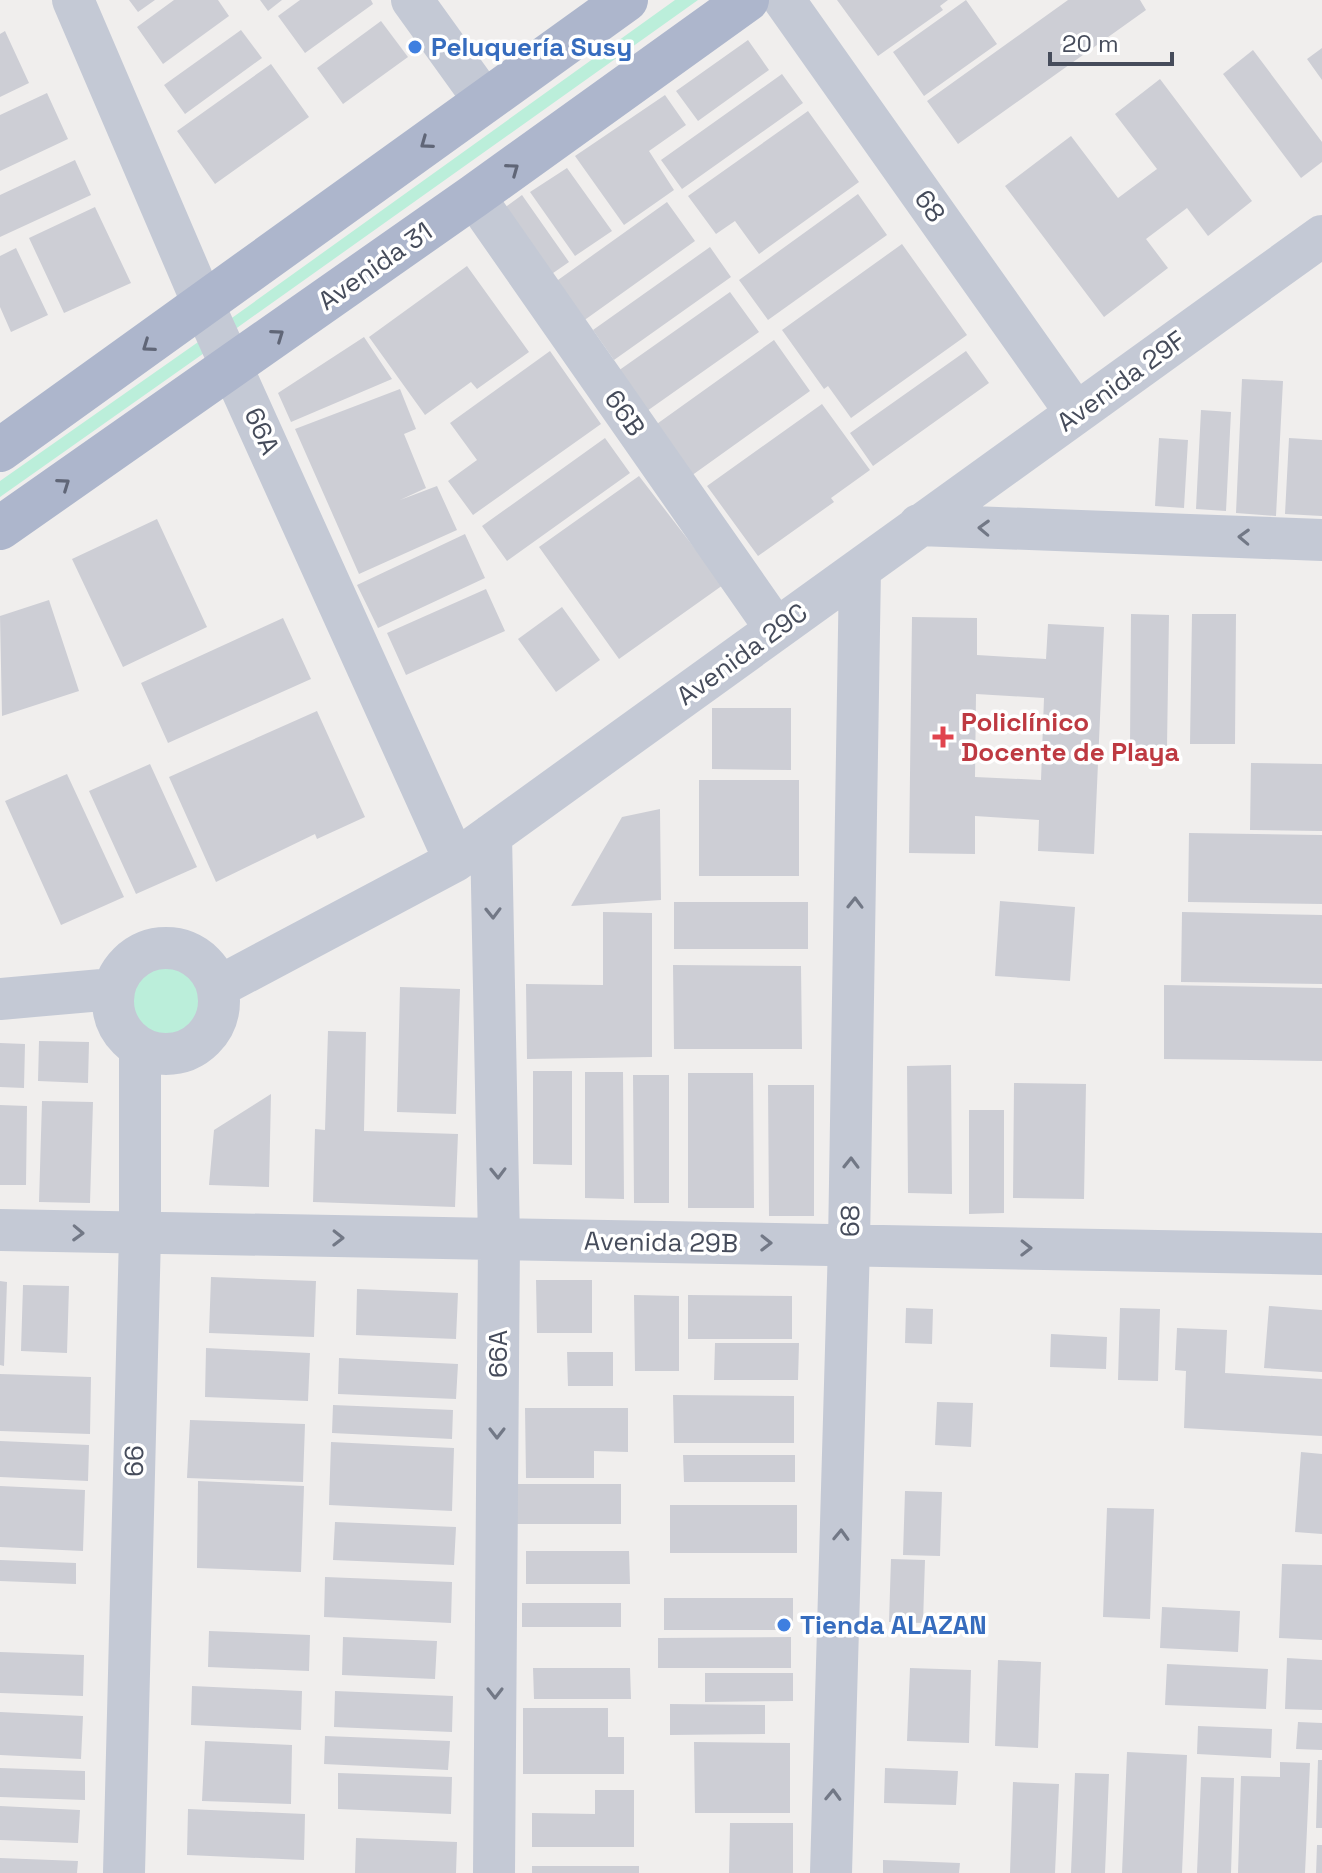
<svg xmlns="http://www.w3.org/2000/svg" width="1322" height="1873" font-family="'Space Grotesk',sans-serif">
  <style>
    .green { fill: #bbeeda }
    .building { fill: #cdced5; fill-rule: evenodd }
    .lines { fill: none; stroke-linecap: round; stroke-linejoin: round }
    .minor { stroke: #c4c9d5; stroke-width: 42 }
    .major { stroke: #adb6cc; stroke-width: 44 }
    .oneway { stroke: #606677 }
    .oneway2 { stroke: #727886 }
    .shop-dot { fill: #3f7fe0; stroke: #fff; stroke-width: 3 }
    .health-dot { fill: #e0444e; stroke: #fff; stroke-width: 3 }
    .labels { text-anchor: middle; stroke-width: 7; stroke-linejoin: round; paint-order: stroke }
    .shop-label { font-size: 26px; font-weight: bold; fill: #366cbe; stroke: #fff; text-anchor: start }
    .street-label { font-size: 26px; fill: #464c5b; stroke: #fff }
    .health-label { font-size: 26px; font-weight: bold; fill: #be3a42; stroke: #fff; text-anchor: start }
  </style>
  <rect width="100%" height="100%" fill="#f0eeed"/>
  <path class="green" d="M675 0H698L234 330 229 320Z
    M201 340 207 351 0 497V481Z
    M130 1001a38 38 0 1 1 76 0a38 38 0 1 1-76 0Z"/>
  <path class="building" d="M129 0H155L138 12Z
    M174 0H218L229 16 163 64 137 27Z
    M260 0H282L268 11Z
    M300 0H371L373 4 305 53 278 16Z
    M837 0H948L940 6 943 10 878 56Z
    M966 0 997 44 924 96 893 52Z
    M1068 0H1140L1146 10 958 144 927 101Z
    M381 21 408 57 343 104 317 68Z
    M241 30 262 58 185 114 164 85Z
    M5 31 29 83 0 97V34Z
    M748 40 769 70 698 121 676 91Z
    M1322 48V80L1307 59Z
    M1253 50 1322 142V162L1301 178 1223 74Z
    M271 64 309 117 215 184 177 131Z
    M782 74 803 103 682 189 661 160Z
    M1160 79 1252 201 1208 236 1187 208 1146 239 1168 268 1104 317 1005 186 1071 136 1118 198 1157 169 1115 114Z
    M47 93 68 139 0 171V115Z
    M665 95 686 125 649 151 674 190 624 225 575 156Z
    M808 111 859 182 759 254 735 221 716 234 688 196Z
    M75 160 91 195 0 237V195Z
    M567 168 612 231 575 256 530 192Z
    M858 194 887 235 768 320 739 280Z
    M522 195 569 262 543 280 496 214Z
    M667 202 695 241 579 324 551 285Z
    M95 207 131 283 64 313 29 238Z
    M902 244 967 335 851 418 828 386 824 389 782 330Z
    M710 247 731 277 614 360 593 330Z
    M16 248 48 315 11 332 0 307V256Z
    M467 266 529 352 477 389 471 382 425 415 369 337Z
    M730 292 759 332 647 411 618 371Z
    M364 337 392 379 291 422 278 393Z
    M774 340 810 391 691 476 654 426Z
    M550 351 601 424 473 515 448 481 477 460 450 423Z
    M966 351 989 383 873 466 850 433Z
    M1242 379 1283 381 1276 516 1236 513Z
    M400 389 416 429 404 434 426 488 400 500 437 486 457 530 359 574 295 429Z
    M822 404 870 470 831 498 834 502 758 556 707 486Z
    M1201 410 1231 412 1226 511 1196 509Z
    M605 438 630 473 507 561 482 526Z
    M1159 438 1188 440 1184 508 1155 506Z
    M1289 438 1322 440V516L1285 514Z
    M639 476 723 585 619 659 539 547Z
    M157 519 207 627 123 667 72 559Z
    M465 534 485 578 378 628 357 585Z
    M486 589 505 631 406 675 387 633Z
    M49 600 79 691 2 716 0 616Z
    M562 607 600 660 556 692 518 639Z
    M1131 614 1169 615 1167 747 1130 746Z
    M1192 614H1236L1235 744H1190Z
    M912 617 977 618V655L1046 659 1048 624 1104 627 1094 854 1038 851 1039 820 975 816V854L909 853ZM976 694 1044 698 1041 780 975 777Z
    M283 618 311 679 168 743 141 683Z
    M712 708H791V770L712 769Z
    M317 711 365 817 317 839 315 834 216 882 169 777Z
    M1251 763 1322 764V831L1250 830Z
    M150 764 197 867 136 894 89 791Z
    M67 774 124 897 61 925 5 801Z
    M699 780H799V876H699Z
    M660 809 661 900 571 906 622 817Z
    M1189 833 1322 835V904L1188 902Z
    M1000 901 1075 907 1070 981 995 976Z
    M674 902H808V949H674Z
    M603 912 652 913V1057L527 1059 526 984 603 985Z
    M1182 912 1322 915V984L1181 982Z
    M673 965 801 966 802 1049H674Z
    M1164 985 1322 988V1061L1164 1059Z
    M400 987 460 989 456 1114 397 1112Z
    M328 1031 366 1032 364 1131 458 1134 455 1207 313 1202 315 1129 325 1130Z
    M39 1041 89 1042 88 1083 38 1081Z
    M0 1043 25 1044 24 1088 0 1087Z
    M951 1065 952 1194 908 1193 907 1066Z
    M533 1071H572V1165L533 1164Z
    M585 1072H623L624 1199 585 1198Z
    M688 1073H753L754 1208H688Z
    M633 1075H669V1203H634Z
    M1014 1083 1086 1084 1084 1199 1013 1198Z
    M768 1085H814V1216H769Z
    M271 1094 269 1187 209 1185 214 1130Z
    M42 1101 93 1102 90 1203 39 1202Z
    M0 1105 27 1106 26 1185H0Z
    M969 1110H1004V1213L969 1214Z
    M211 1277 316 1281 314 1337 209 1333Z
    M536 1280H592V1333H537Z
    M0 1281 7 1282 4 1366 0 1365Z
    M23 1285 69 1286 67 1353 21 1351Z
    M357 1289 458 1293 456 1339 356 1335Z
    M634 1295 679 1296V1371H635Z
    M688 1295 792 1296V1339H688Z
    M1269 1306 1322 1310V1372L1264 1368Z
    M906 1308 933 1309 932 1344 905 1343Z
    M1120 1308 1160 1309 1158 1381 1118 1380Z
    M1177 1328 1227 1330 1225 1373 1322 1379V1436L1184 1428 1186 1371 1175 1370Z
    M1051 1334 1107 1337 1106 1369 1050 1367Z
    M715 1343H799L798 1380H714Z
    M206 1348 310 1353 308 1401 205 1397Z
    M567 1352H613V1386H568Z
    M339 1358 458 1364 456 1399 338 1394Z
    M0 1374 91 1377 90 1434 0 1431Z
    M673 1395 794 1396V1443H674Z
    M937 1402 973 1403 971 1447 935 1445Z
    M333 1405 453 1410 452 1439 332 1433Z
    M525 1408H628V1452L594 1451V1478H526Z
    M190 1420 305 1424 303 1482 187 1478Z
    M0 1441 89 1445 88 1481 0 1477Z
    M331 1442 454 1448 452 1511 329 1505Z
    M1301 1452 1322 1454V1534L1295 1532Z
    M683 1455H795V1482H684Z
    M198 1481 304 1486 301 1572 197 1568Z
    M515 1484H621V1524H516Z
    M0 1486 85 1490 83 1551 0 1547Z
    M905 1491 942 1492 940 1556 903 1555Z
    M670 1505H797V1553H670Z
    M1107 1508 1154 1509 1150 1619 1103 1617Z
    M335 1522 456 1527 454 1565 333 1560Z
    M526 1551H629L630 1584H526Z
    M891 1559 925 1560 923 1623 889 1622Z
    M0 1560 76 1563V1584L0 1581Z
    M1282 1564 1322 1565V1640L1279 1638Z
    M325 1577 452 1582 451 1623 324 1617Z
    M664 1598H793V1630H664Z
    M522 1603H621V1627H522Z
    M1162 1607 1240 1611 1238 1652 1160 1648Z
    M209 1631 310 1635 309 1671 208 1667Z
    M343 1637 437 1641 435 1679 342 1675Z
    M791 1637V1668H658V1638Z
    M0 1652 84 1655 83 1696 0 1693Z
    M1287 1658 1322 1660V1710L1285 1709Z
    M998 1660 1041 1662 1038 1748 995 1746Z
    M1167 1664 1268 1669 1266 1709 1165 1705Z
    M533 1668H630L631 1699H534Z
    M910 1668 971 1670 969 1743 907 1741Z
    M705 1673H793V1701L705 1702Z
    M192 1686 302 1691 301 1730 191 1725Z
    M335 1691 453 1696 452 1732 334 1727Z
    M670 1704 765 1705V1734L670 1735Z
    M523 1708H608V1737H624V1774H523Z
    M0 1712 83 1716 81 1759 0 1755Z
    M1298 1722 1322 1723V1750L1296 1749Z
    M1198 1726 1272 1729 1271 1758 1197 1754Z
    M325 1736 450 1741 448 1770 324 1764Z
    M205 1741 292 1745 291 1804 202 1801Z
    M694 1742 790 1743V1813H695Z
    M1127 1752 1187 1755 1182 1873H1122Z
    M1318 1760H1322V1828H1316Z
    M1280 1762 1310 1763 1305 1873H1238L1241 1776 1280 1777Z
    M0 1768 85 1771V1800L0 1797Z
    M885 1768 958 1771 956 1805 884 1803Z
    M338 1773 452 1777 451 1814 338 1809Z
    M1075 1773 1109 1774 1105 1873H1071Z
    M1201 1777 1234 1778 1231 1873H1197Z
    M1013 1782 1059 1784 1055 1873H1010Z
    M595 1790H634V1847H532V1813L595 1814Z
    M0 1806 80 1810 78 1843 0 1840Z
    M188 1809 305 1814 304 1860 187 1855Z
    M730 1823H793V1873H729Z
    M356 1838 457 1842 456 1873H355Z
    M1317 1845H1322V1873H1316Z
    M0 1858 78 1861 77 1873H0Z
    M883 1860 960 1863 959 1873H883Z
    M532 1866H639V1873H532Z"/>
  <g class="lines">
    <path class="minor" d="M73 0 204 306 455 861
      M412 0 484 100
      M784 0 1076 413
      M474 196 776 629
      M919 525 1322 540
      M491 835 499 1240 494 1873
      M113 1001a53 53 0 1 1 106 0a53 53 0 1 1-106 0Z
      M218 987 455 861 1322 236
      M0 999 113 989
      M0 1230 1322 1254
      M124 1873 140 1235V1048
      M831 1873 849 1244 860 569"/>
    <path class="major" d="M0 450 626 0
      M0 528 474 196 747 0"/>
  </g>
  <defs><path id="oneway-chevron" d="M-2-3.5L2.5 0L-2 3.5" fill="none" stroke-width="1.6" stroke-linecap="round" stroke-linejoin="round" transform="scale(2)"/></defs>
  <g class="oneway">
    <use href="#oneway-chevron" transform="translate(426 143) rotate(144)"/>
    <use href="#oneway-chevron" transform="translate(513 169) rotate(-36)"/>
    <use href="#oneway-chevron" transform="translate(278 335) rotate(-35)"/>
    <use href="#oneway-chevron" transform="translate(148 346) rotate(145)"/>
    <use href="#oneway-chevron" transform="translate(64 484) rotate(-35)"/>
  </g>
  <g class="oneway2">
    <use href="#oneway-chevron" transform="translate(984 528) rotate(-178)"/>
    <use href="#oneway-chevron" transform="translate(1244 537) rotate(-178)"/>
    <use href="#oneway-chevron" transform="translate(855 903) rotate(-89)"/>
    <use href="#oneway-chevron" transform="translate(493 913) rotate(89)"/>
    <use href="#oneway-chevron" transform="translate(851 1163) rotate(-89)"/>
    <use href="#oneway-chevron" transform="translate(498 1173) rotate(89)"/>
    <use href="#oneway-chevron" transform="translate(78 1233) rotate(2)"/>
    <use href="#oneway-chevron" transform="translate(338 1238) rotate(1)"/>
    <use href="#oneway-chevron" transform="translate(766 1243) rotate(1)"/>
    <use href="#oneway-chevron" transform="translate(1026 1248) rotate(1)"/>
    <use href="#oneway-chevron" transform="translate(497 1433) rotate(90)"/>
    <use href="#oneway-chevron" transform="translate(841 1535) rotate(-88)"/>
    <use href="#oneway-chevron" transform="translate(495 1693) rotate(90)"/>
    <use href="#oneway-chevron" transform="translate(833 1795) rotate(-88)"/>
  </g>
  <g class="shop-dot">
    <circle cx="415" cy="47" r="8"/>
    <circle cx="784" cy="1625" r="8"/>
  </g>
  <path class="health-dot" d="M939 725h8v8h8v8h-8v8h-8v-8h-8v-8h8z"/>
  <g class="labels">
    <g class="shop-label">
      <text x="431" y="56">Peluquería Susy</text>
      <text x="800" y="1634">Tienda ALAZAN</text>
    </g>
    <g class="street-label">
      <text transform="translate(930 206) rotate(55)" y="9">68</text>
      <text transform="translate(375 266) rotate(-35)" y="9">Avenida 31</text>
      <text transform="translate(1121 381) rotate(-36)" y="9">Avenida 29F</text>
      <text transform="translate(625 413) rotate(55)" y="9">66B</text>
      <text transform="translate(262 431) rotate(66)" y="9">66A</text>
      <text transform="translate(742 654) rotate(-36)" y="9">Avenida 29C</text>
      <text transform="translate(850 1221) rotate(-89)" y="9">68</text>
      <text transform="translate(661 1242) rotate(1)" y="9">Avenida 29B</text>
      <text transform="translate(498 1354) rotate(-90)" y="9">66A</text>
      <text transform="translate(134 1461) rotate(-89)" y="9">66</text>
    </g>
    <g class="health-label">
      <text x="961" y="731">Policlínico<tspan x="961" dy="30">Docente de Playa</tspan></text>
    </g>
  </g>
  <path d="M1050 52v12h122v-12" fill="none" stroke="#464c5b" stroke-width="4"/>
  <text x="1062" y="52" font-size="24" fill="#464c5b" stroke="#ffffff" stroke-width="6" paint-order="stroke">20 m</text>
</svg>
